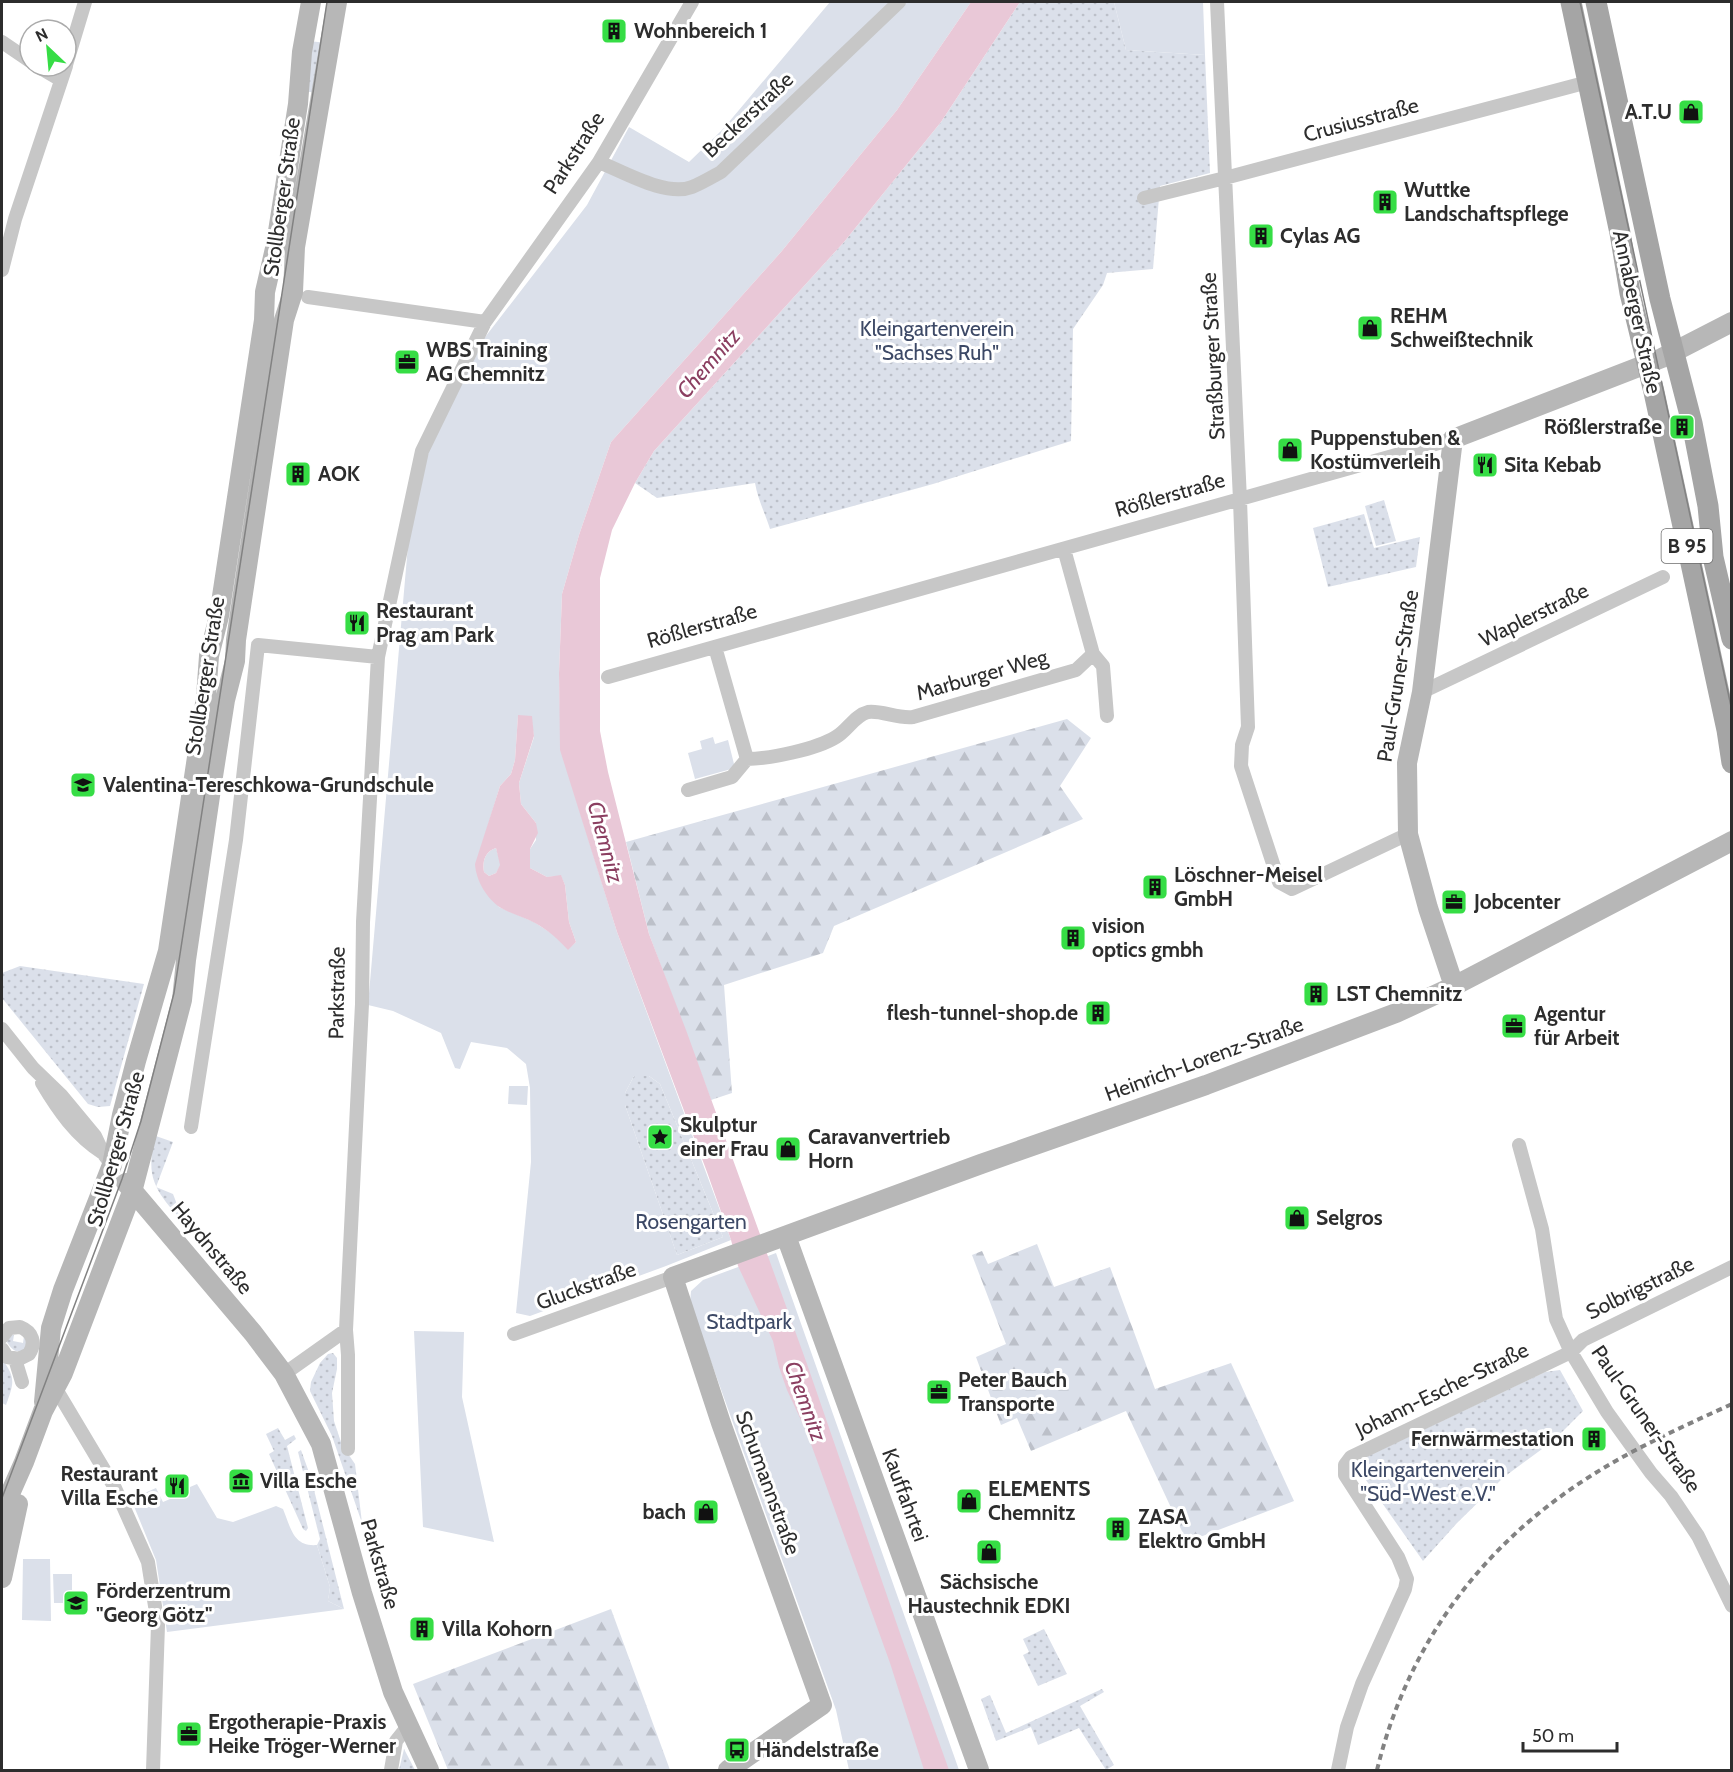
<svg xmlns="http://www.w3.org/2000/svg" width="1733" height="1772" font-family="Cabin,sans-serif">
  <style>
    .grass { fill: url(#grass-dots) }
    .forest { fill: url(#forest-firs) }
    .park { fill: #dbe0ea; fill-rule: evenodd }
    .water { fill: #e9c8d7; fill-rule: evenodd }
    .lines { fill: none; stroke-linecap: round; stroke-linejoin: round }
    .street { stroke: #c7c7c7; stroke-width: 14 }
    .secondary { stroke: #b7b7b7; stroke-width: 20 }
    .primary { stroke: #a5a5a5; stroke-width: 21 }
    .tram { stroke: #828282; stroke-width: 1.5 }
    .rail { stroke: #828282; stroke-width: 4; stroke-dasharray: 6 4.5; stroke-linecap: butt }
    .labels { text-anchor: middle; stroke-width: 6; stroke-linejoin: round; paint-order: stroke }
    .shield { fill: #fff; stroke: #6c6c6c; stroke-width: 1.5 }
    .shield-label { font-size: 20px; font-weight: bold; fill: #2d2d2d }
    .poi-label { font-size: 21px; font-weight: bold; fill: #2d2d2d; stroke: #fff; text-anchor: start }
    .street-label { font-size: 21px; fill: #2d2d2d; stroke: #fff }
    .park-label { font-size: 21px; fill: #3d4966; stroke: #fff }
    .water-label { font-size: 22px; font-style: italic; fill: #8b3f61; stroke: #fff }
  </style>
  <defs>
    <pattern id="grass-dots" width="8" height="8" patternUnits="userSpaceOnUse" patternTransform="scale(1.5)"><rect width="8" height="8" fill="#dbe0ea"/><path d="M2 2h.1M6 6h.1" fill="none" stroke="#bcc0c9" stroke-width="1.8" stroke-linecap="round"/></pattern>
    <pattern id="forest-firs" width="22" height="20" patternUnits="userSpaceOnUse" patternTransform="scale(1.5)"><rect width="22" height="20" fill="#dbe0ea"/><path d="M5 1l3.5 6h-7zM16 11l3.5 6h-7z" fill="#bcc0c9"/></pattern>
  </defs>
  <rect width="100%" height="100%" fill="#fff"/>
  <path class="grass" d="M1020 2H1114L1126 50 1205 55 1210 173 1160 186 1153 269 1107 273 1103 285 1073 329 1071 441 933 484 770 529C765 513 758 500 755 483L657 498 635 483 654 451 844 242 941 122Z
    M309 41 327 43 317 93 304 91Z
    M1384 500 1396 541 1376 546 1365 506Z
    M1364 514 1374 548 1420 537 1416 567 1328 587 1313 528Z
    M20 966 144 984 110 1106 98 1107 88 1104 2 998V973Z
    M634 1076H649L660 1084 723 1237 677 1255 625 1105V1093Z
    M153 1135 173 1142 156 1187 173 1194C177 1204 180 1215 187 1222 192 1227 195 1228 197 1234H195C179 1216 156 1197 152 1173 150 1161 153 1147 153 1135Z
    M11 1335H14L13 1341 23 1343 24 1336 27 1340 25 1350C15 1354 12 1349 6 1341Z
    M333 1353 337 1358V1369L332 1393 334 1421 342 1445 355 1464 362 1523 332 1436 310 1391 311 1382 320 1363 328 1354Z
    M2 1359C16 1378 14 1383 6 1405L2 1403Z
    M1560 1370 1583 1411 1553 1441 1504 1477 1457 1523 1423 1561 1361 1473 1362 1464 1368 1456 1545 1372Z
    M278 1428 285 1440 294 1435 296 1439 287 1446 308 1528 306 1531 303 1529 269 1454 274 1451 266 1434Z
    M301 1450 311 1478 344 1609 328 1601 330 1587 317 1545 320 1539 298 1452Z
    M1044 1629 1067 1674 1038 1686 1023 1655 1029 1652 1023 1639Z
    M1102 1689 1104 1692 1080 1706 1114 1765 1106 1770 1079 1728 1038 1745 1031 1727 996 1741 981 1699 990 1695 1006 1733Z
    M404 1749 415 1770H399Z"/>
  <path class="forest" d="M1067 719 1091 738 1060 786 1083 819 834 926 823 953 724 985 732 1093 711 1100 649 934 626 842Z
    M1037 1244 1054 1287 1110 1267 1155 1389 1231 1363 1294 1501 1187 1542 1126 1411 1031 1451 1017 1418 1001 1425 976 1357 1006 1344 972 1255 982 1251 988 1264Z
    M611 1609 670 1770H448L413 1684Z"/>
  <path class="park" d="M830 2H971L897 110 781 252 611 442 579 535 562 594 559 673 561 750 617 932 731 1240 666 1266 530 1316 516 1313 531 1162 530 1088 526 1064 507 1048 471 1042 460 1069 455 1068 441 1033 393 1011 368 1005 415 465 452 380 587 205 629 127 689 162 723 129ZM518 716H531L534 737 519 783 521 804 536 823V840L530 849V868L547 877 561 876 565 885 569 922 576 942 568 949 554 935 534 922 499 907 476 864 500 786 511 774 515 760ZM634 1076H649L660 1084 723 1237 677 1255 625 1105V1093Z
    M1114 2H1203L1205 55 1126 50Z
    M713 737 715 744 728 740 735 768 695 779 688 753 702 749 700 741Z
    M496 848 501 865 496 873 489 876 484 872C482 862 485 851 496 848Z
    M509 1086H528L527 1105 508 1104Z
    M776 1253 959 1770H849L836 1710 690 1303 691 1291 703 1280Z
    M414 1331 464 1332 462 1397 494 1542 423 1527Z
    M197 1484 217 1518 233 1522 276 1506 283 1509C291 1528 293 1547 317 1545L330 1587 328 1601 344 1609 167 1632 156 1560 131 1499 156 1488 163 1502 177 1496 176 1493Z
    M23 1559H50L51 1621 22 1620Z
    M53 1574H72V1603H54Z"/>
  <path class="water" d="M971 2H1020L941 122 844 242 654 451 635 483 612 530 600 578V731L608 772 649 934 686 1030 807 1364 902 1639 949 1770H924L890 1663 819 1466 807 1433 787 1390 779 1367 773 1341 738 1266 731 1240 707 1172 617 932 560 750 559 673 562 594 579 535 611 442 781 252 897 110Z
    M518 715 532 716 534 736 519 783 521 804 536 823 538 833 530 849V868L547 877 561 875 565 885 569 922 576 942 568 950C558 939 548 930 535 923 524 917 511 914 501 908 487 899 476 881 475 864L500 786 511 774 515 760ZM496 848 500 865 496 873 489 876 484 872C482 862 485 851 496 848Z"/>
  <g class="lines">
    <path class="street" d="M1217 2 1240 500 1248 727 1242 745 1241 766 1279 882 1292 889 1408 834
      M2 42 30 61
      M66 65 85 2
      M37 66 61 80
      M599 162C624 172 666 197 692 187 702 183 712 177 721 172L899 2
      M1144 198 1225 178 1588 82
      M2 270 15 219 66 66
      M308 297 485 322
      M715 647 747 759C769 759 817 749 836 737 847 731 855 715 868 712 881 710 898 719 913 717L1076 670 1093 654 1064 549
      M1093 654 1103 666 1107 716
      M608 677 1453 439
      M1422 692 1663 577
      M688 790 732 777 747 759
      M2 1029 33 1068 61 1095 95 1136 103 1153 112 1165
      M42 1083C58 1110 76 1136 103 1153
      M191 1127 236 840 258 645 378 657
      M1519 1145 1542 1229 1556 1319 1571 1352 1607 1412 1651 1473 1671 1496 1698 1536 1732 1606
      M514 1334 673 1277
      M2 1337 9 1328 20 1327C33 1332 36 1343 29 1354L19 1359 7 1357 2 1349
      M15 1359 22 1382
      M284 1374 346 1330
      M56 1389 115 1488 148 1562 158 1625 153 1770
      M348 1449V1355L346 1330 362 1004 363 922 378 657 422 451 485 322 599 162 692 2
      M391 1770 396 1741 408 1726
      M1338 1770 1347 1727 1362 1684 1405 1589 1407 1579 1398 1557 1345 1475V1465L1351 1457 1571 1352 1583 1340 1732 1267"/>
    <path class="secondary" d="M1454 986 1428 908 1408 834 1407 763 1422 692 1453 439 1662 358 1732 322
      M126 1183 253 1333 284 1374 321 1444 362 1593 393 1692 429 1770
      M786 1236 979 1770
      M44 1402 51 1328 63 1290 112 1165 122 1115 136 1061 168 951 206 697 209 656 219 616 264 320 265 292 276 244 298 104 302 52 311 2
      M2 1520 9 1496 24 1462 43 1411 63 1373 132 1192 182 1000 186 960 211 789 225 700 235 661 236 640 284 320 293 292 295 247 337 2
      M2 1578 18 1504
      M728 1770 822 1705 721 1423 673 1277 981 1164 1206 1085 1396 1013 1454 986 1732 841"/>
    <path class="primary" d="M1571 2 1620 233 1630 293 1654 392 1727 730 1732 763
      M1596 2 1660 299 1692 423 1708 506 1713 557 1732 639"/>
    <path class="tram" d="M1580 2 1732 711
      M2 1498 122 1179 141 1121 174 993 327 2"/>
    <path class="rail" d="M1377 1770C1407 1647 1479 1548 1586 1479 1632 1449 1682 1427 1732 1404"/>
  </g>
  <defs>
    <symbol id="building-square" viewBox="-11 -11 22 22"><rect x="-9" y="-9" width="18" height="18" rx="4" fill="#36dd45" stroke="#fff"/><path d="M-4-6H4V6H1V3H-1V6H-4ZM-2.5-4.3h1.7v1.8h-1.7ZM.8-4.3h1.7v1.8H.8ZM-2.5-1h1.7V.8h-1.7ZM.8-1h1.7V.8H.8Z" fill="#111"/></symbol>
    <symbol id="shop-square" viewBox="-11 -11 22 22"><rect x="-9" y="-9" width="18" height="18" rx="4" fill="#36dd45" stroke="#fff"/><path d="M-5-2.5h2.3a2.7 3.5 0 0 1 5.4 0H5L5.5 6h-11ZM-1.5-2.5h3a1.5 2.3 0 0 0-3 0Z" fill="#111"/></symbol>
    <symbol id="office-square" viewBox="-11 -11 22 22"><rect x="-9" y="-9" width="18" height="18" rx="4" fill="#36dd45" stroke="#fff"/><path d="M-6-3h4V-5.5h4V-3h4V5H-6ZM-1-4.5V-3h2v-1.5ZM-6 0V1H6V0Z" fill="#111"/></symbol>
    <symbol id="restaurant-square" viewBox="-11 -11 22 22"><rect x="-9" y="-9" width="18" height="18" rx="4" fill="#36dd45" stroke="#fff"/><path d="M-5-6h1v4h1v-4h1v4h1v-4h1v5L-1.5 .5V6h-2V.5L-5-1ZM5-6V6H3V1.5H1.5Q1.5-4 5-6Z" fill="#111"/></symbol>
    <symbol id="school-square" viewBox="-11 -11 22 22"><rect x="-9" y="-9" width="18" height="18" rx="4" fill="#36dd45" stroke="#fff"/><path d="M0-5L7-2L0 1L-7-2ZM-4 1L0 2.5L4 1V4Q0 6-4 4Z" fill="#111"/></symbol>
    <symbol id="sight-square" viewBox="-11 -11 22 22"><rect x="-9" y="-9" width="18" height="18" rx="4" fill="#36dd45" stroke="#fff"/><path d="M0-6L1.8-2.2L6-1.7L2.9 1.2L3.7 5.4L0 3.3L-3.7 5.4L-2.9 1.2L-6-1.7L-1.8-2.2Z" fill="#111"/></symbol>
    <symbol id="museum-square" viewBox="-11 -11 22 22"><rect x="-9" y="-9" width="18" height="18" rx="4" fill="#36dd45" stroke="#fff"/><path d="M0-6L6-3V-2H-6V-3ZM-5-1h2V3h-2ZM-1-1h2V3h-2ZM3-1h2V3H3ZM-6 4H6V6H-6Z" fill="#111"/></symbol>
    <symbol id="bus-square" viewBox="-11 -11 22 22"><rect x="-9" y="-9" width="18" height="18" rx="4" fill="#36dd45" stroke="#fff"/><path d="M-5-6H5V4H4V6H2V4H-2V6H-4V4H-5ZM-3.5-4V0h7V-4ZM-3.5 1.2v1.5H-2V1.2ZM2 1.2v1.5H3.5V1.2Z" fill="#111"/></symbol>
  </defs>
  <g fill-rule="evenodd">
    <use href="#building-square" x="599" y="16" width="30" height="30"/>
    <use href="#shop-square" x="1676" y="97" width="30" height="30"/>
    <use href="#building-square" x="1370" y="187" width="30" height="30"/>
    <use href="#building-square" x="1246" y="221" width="30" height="30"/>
    <use href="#shop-square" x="1355" y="313" width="30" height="30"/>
    <use href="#office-square" x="392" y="347" width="30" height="30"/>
    <use href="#building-square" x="1667" y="412" width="30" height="30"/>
    <use href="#shop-square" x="1275" y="435" width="30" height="30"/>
    <use href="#restaurant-square" x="1470" y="450" width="30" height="30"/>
    <use href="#building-square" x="283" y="459" width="30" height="30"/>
    <use href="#restaurant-square" x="342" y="608" width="30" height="30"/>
    <use href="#school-square" x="68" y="770" width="30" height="30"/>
    <use href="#building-square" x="1140" y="872" width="30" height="30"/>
    <use href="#office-square" x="1439" y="887" width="30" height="30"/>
    <use href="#building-square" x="1058" y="923" width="30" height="30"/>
    <use href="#building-square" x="1301" y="979" width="30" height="30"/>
    <use href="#building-square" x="1083" y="998" width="30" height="30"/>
    <use href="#office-square" x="1499" y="1011" width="30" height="30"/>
    <use href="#sight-square" x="645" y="1122" width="30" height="30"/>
    <use href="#shop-square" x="773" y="1134" width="30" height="30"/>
    <use href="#shop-square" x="1282" y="1203" width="30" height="30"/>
    <use href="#office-square" x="924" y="1377" width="30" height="30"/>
    <use href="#building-square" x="1579" y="1424" width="30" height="30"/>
    <use href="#museum-square" x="226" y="1466" width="30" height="30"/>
    <use href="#restaurant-square" x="162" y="1471" width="30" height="30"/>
    <use href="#shop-square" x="954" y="1486" width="30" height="30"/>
    <use href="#shop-square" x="691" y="1497" width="30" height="30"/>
    <use href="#building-square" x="1103" y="1514" width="30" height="30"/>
    <use href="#shop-square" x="974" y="1537" width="30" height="30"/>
    <use href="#school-square" x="61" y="1588" width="30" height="30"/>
    <use href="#building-square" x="407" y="1614" width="30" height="30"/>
    <use href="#office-square" x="174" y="1719" width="30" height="30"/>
    <use href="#bus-square" x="722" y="1735" width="30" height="30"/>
  </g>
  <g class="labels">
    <rect class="shield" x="1661.5" y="529" width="51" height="34" rx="4.5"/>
    <g class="shield-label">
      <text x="1687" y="553">B 95</text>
    </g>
    <g class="poi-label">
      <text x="634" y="38">Wohnbereich 1</text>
      <text x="1672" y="119" text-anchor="end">A.T.U</text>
      <text x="1404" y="197">Wuttke<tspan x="1404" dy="24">Landschaftspflege</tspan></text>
      <text x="1280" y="243">Cylas AG</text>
      <text x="1390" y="323">REHM<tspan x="1390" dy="24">Schweißtechnik</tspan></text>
      <text x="426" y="357">WBS Training<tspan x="426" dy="24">AG Chemnitz</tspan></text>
      <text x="1662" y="434" text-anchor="end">Rößlerstraße</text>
      <text x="1310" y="445">Puppenstuben &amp;<tspan x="1310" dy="24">Kostümverleih</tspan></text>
      <text x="1504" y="472">Sita Kebab</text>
      <text x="318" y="481">AOK</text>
      <text x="376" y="618">Restaurant<tspan x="376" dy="24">Prag am Park</tspan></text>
      <text x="103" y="792">Valentina-Tereschkowa-Grundschule</text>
      <text x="1174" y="882">Löschner-Meisel<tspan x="1174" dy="24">GmbH</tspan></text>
      <text x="1474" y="909">Jobcenter</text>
      <text x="1092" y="933">vision<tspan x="1092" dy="24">optics gmbh</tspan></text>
      <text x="1336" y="1001">LST Chemnitz</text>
      <text x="1078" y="1020" text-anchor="end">flesh-tunnel-shop.de</text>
      <text x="1534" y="1021">Agentur<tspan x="1534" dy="24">für Arbeit</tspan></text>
      <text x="680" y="1132">Skulptur<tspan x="680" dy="24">einer Frau</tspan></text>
      <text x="808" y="1144">Caravanvertrieb<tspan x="808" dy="24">Horn</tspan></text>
      <text x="1316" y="1225">Selgros</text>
      <text x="958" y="1387">Peter Bauch<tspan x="958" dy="24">Transporte</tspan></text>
      <text x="1574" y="1446" text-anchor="end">Fernwärmestation</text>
      <text x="158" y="1481" text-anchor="end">Restaurant<tspan x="158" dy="24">Villa Esche</tspan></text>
      <text x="260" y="1488">Villa Esche</text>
      <text x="988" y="1496">ELEMENTS<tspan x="988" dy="24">Chemnitz</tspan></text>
      <text x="686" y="1519" text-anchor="end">bach</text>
      <text x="1138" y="1524">ZASA<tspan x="1138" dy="24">Elektro GmbH</tspan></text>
      <text x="989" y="1589" text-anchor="middle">Sächsische<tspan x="989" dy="24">Haustechnik EDKI</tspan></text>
      <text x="96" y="1598">Förderzentrum<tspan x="96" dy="24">"Georg Götz"</tspan></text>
      <text x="442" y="1636">Villa Kohorn</text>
      <text x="208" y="1729">Ergotherapie-Praxis<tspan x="208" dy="24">Heike Tröger-Werner</tspan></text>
      <text x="756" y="1757">Händelstraße</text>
    </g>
    <g class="street-label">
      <text transform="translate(748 115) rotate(-43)" y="7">Beckerstraße</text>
      <text transform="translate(1361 120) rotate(-15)" y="7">Crusiusstraße</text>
      <text transform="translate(574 153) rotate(-57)" y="7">Parkstraße</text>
      <text transform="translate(282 197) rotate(-82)" y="7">Stollberger Straße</text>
      <text transform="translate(1637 312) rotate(78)" y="7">Annaberger Straße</text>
      <text transform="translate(1213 356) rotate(-93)" y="7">Straßburger Straße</text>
      <text transform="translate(1170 495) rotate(-16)" y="7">Rößlerstraße</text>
      <text transform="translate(1534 615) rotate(-26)" y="7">Waplerstraße</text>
      <text transform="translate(702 626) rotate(-16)" y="7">Rößlerstraße</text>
      <text transform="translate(982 675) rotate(-16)" y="7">Marburger Weg</text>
      <text transform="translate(205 676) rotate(-81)" y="7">Stollberger Straße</text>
      <text transform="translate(1398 676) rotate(-81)" y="7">Paul-Gruner-Straße</text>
      <text transform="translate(337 993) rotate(-89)" y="7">Parkstraße</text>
      <text transform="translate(1204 1059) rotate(-20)" y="7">Heinrich-Lorenz-Straße</text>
      <text transform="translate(116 1149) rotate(-74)" y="7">Stollberger Straße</text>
      <text transform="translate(212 1248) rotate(50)" y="7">Haydnstraße</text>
      <text transform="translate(586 1286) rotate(-20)" y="7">Gluckstraße</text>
      <text transform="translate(1640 1288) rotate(-26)" y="7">Solbrigstraße</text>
      <text transform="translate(1442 1390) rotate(-26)" y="7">Johann-Esche-Straße</text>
      <text transform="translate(1646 1419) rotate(55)" y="7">Paul-Gruner-Straße</text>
      <text transform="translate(768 1483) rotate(70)" y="7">Schumannstraße</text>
      <text transform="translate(905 1495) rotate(70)" y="7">Kauffahrtei</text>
      <text transform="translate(380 1564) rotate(74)" y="7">Parkstraße</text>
    </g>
    <g class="park-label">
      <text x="937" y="336">Kleingartenverein<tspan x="937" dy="24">"Sachses Ruh"</tspan></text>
      <text x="691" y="1229">Rosengarten</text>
      <text x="749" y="1329">Stadtpark</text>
      <text x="1428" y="1477">Kleingartenverein<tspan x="1428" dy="24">"Süd-West e.V."</tspan></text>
    </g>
    <g class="water-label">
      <text transform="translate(708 363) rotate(-49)" y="8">Chemnitz</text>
      <text transform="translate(606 842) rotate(75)" y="8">Chemnitz</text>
      <text transform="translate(806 1401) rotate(70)" y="8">Chemnitz</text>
    </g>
  </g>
  <rect width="1733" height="1772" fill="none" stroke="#2d2d2d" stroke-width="6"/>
  <g transform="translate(48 48) rotate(334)"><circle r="28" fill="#ffffff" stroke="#ababab" stroke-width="1.5"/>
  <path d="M0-4.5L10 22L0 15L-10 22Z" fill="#36dd45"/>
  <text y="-9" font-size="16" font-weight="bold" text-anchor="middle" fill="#2d2d2d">N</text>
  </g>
  <path d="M1523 1742v9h94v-9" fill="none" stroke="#2d2d2d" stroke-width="3"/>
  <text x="1532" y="1742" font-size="18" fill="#2d2d2d" stroke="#ffffff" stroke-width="4.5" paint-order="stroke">50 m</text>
</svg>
